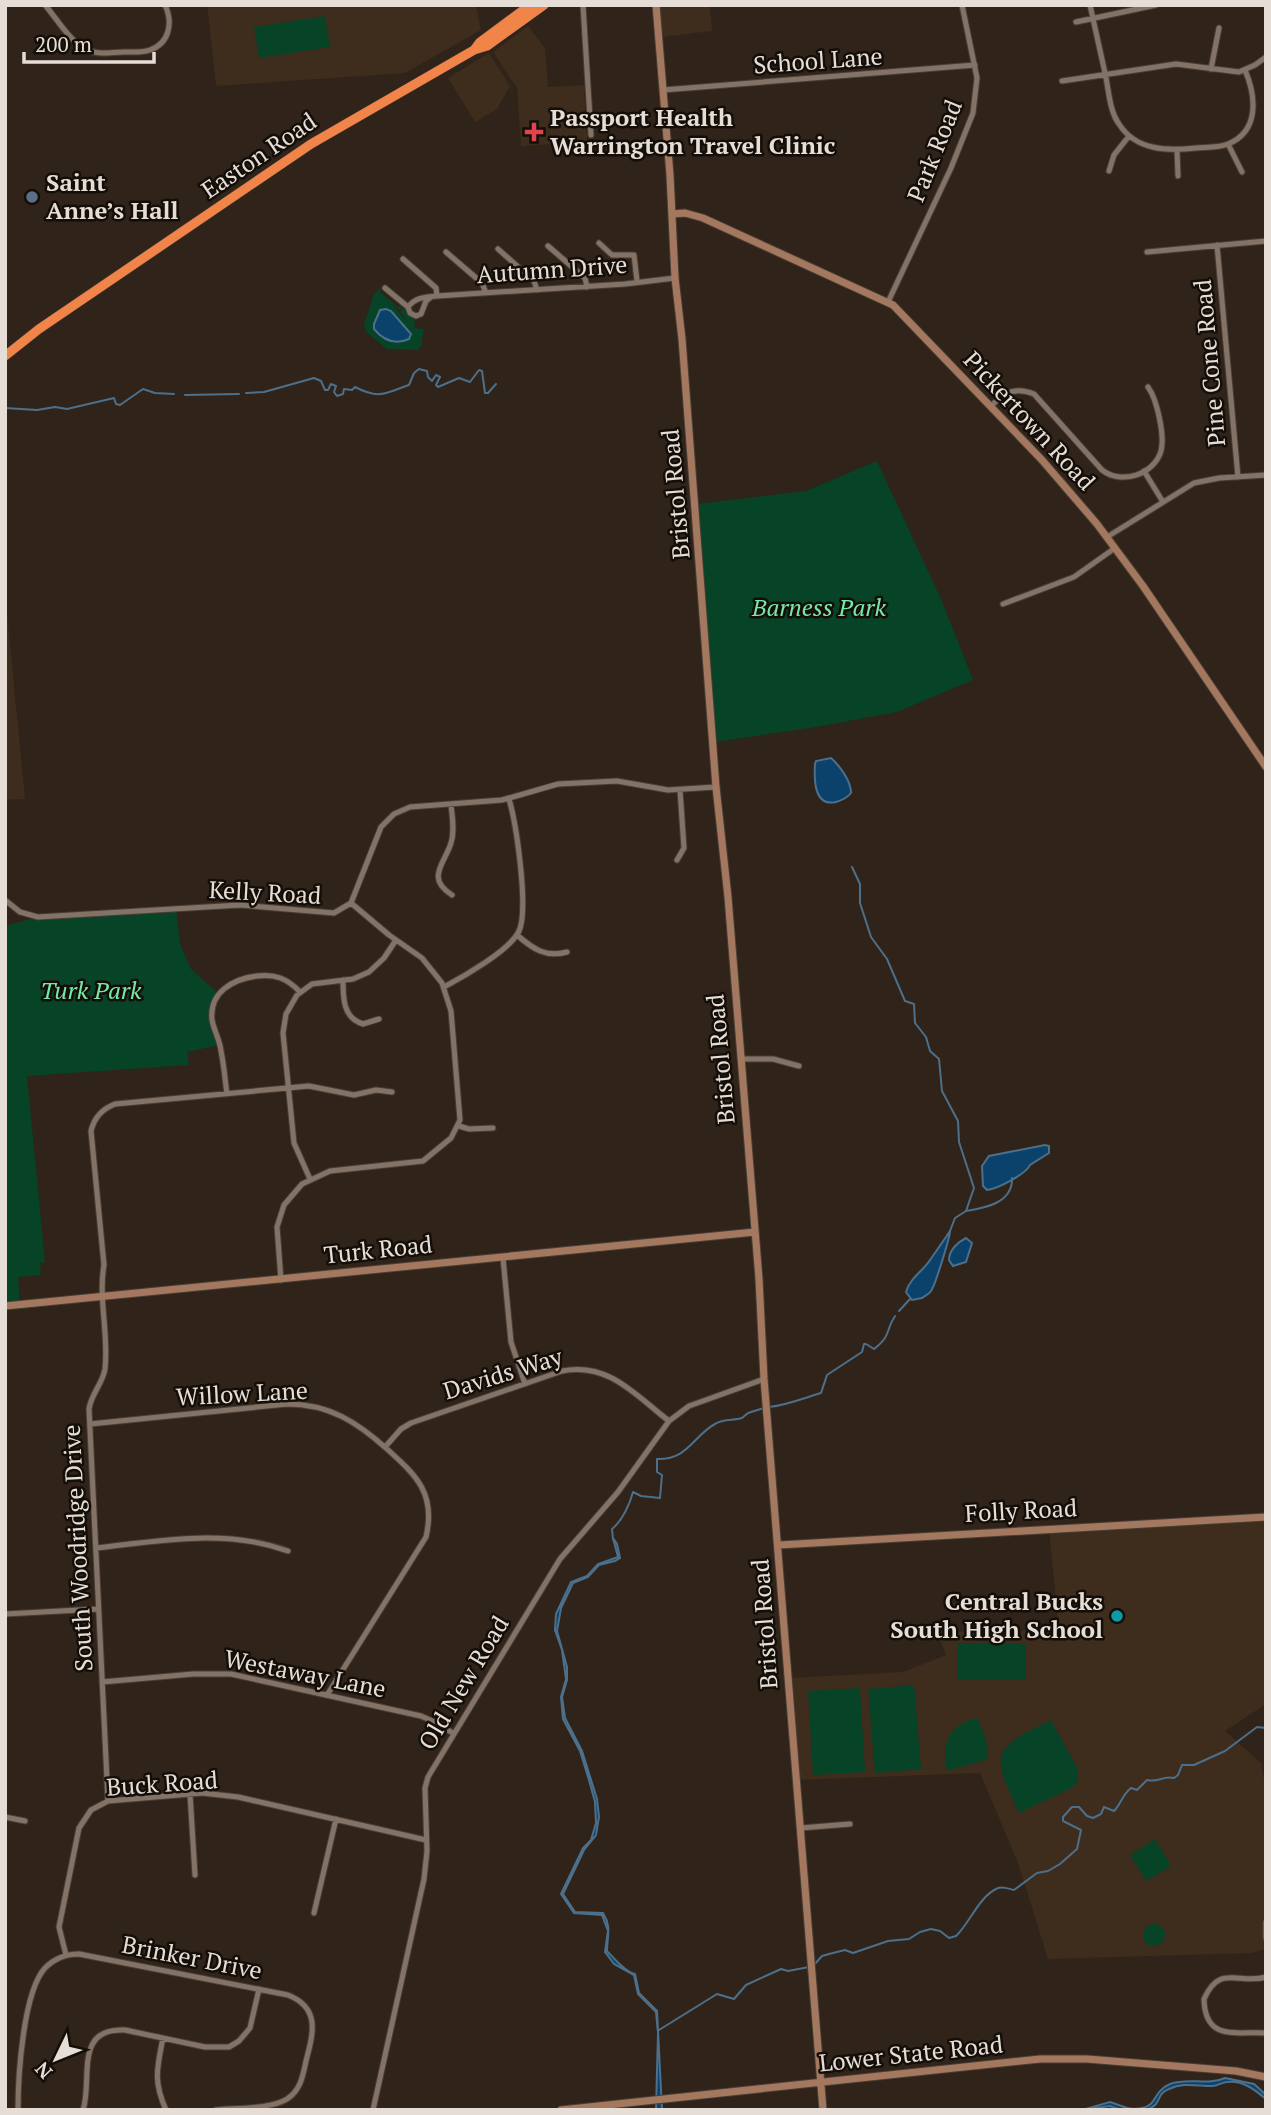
<svg xmlns="http://www.w3.org/2000/svg" width="1271" height="2115" font-family="'PT Serif',serif">
  <style>
    .built { fill: #3e2c1d }
    .green { fill: #064327 }
    .water { fill: #0a426b; stroke: #4c708b; stroke-width: 2 }
    .lines { fill: none; stroke-linecap: round; stroke-linejoin: round }
    .stream { stroke: #4c708b; stroke-width: 2 }
    .street-casing { stroke: #493e36; stroke-width: 7 }
    .secondary-casing { stroke: #493e36; stroke-width: 9 }
    .highway-casing { stroke: #493e36; stroke-width: 10 }
    .street { stroke: #837367; stroke-width: 5 }
    .secondary { stroke: #a4785e; stroke-width: 7 }
    .highway { stroke: #f18449; stroke-width: 9 }
    .health-dot { fill: #e0444e; stroke: #140e09; stroke-width: 2.5 }
    .service-dot { fill: #5c6f8a; stroke: #140e09; stroke-width: 2.5 }
    .culture-dot { fill: #0f9aa8; stroke: #140e09; stroke-width: 2.5 }
    .labels { text-anchor: middle; stroke-width: 5; stroke-linejoin: round; paint-order: stroke }
    .street-label { font-size: 24px; fill: #e6ddd6; stroke: #140e09 }
    .poi-label { font-size: 24px; font-weight: bold; fill: #e6ddd6; stroke: #140e09; text-anchor: start }
    .park-label { font-size: 24px; font-style: italic; fill: #76e9a8; stroke: #140e09 }
  </style>
  <rect width="100%" height="100%" fill="#302319"/>
  <path class="built" d="M207 5H476L481 30 405 73 216 86Z
    M660 5H722L710 7 712 31 662 37Z
    M528 26 545 48 548 87 584 85 587 142 521 146 517 88 493 52Z
    M489 53 510 86 497 109 475 122 448 78Z
    M5 592 25 799 5 800Z
    M1266 1517V1704L1225 1731 1261 1763 1266 1791V1949L1252 1953 1048 1959 1018 1863 980 1773 797 1780 789 1678 903 1672 946 1655 937 1632 1059 1630 1049 1529Z"/>
  <path class="green" d="M325 16 330 47 259 58 254 27Z
    M381 288 380 292 398 307 402 306 399 310 390 303 407 321 400 311 404 307 407 315 414 319 415 328 424 329 421 346 418 350 387 349 366 332 364 325 374 294Z
    M877 461 941 599 973 680 897 712 816 727 715 742 696 504 806 491Z
    M176 908 180 944 191 969 219 994 212 1012 220 1045 187 1052 189 1065 27 1076 45 1262 40 1263 41 1275 18 1277 20 1303 5 1304V926L38 917Z
    M957 1643 1026 1644V1680H957Z
    M914 1685 921 1769 875 1773 868 1689Z
    M860 1688 865 1772 813 1775 808 1691Z
    M977 1718 986 1739 988 1759 947 1771C941 1744 949 1724 977 1718Z
    M1051 1720 1077 1768 1078 1782 1071 1788 1019 1813C991 1752 990 1750 1051 1720Z
    M1155 1839 1171 1866 1146 1881 1130 1855Z
    M1143 1935a11 11 0 1 1 22 0a11 11 0 1 1-22 0Z"/>
  <path class="water" d="M386 309 391 311 411 334 409 339C395 345 383 340 374 329V324L380 310Z
    M831 758C840 766 851 781 851 793 847 798 843 800 836 802 814 807 814 780 815 764L816 761Z
    M1045 1145 1049 1146V1153L1030 1165C1027 1173 998 1189 987 1190L983 1186 982 1166 989 1156Z
    M950 1231C950 1237 935 1286 931 1291 929 1294 925 1296 922 1298L912 1300 906 1292C910 1278 923 1271 930 1260 937 1250 944 1240 950 1231Z
    M966 1238 972 1243 966 1262 953 1266 949 1260C949 1250 958 1242 966 1238Z
    M613 1538 617 1544 620 1558 615 1561 599 1565 588 1577 573 1583 561 1608 557 1631 567 1667V1680L562 1697 565 1718 582 1751 597 1799 599 1817 596 1835 584 1850 563 1894 575 1912 603 1913C612 1927 607 1936 607 1951 614 1958 625 1972 635 1974L639 1993 657 2011 662 2110H656L658 2033 656 2012 638 1994 634 1975 614 1964 605 1952 608 1931 602 1915 574 1913 561 1894 583 1848 591 1840 596 1823 595 1802 589 1780 580 1751 563 1719 561 1697 566 1679 562 1650 555 1630 556 1614 571 1582 587 1576 598 1564 618 1557Z
    M1225 2078 1254 2084 1266 2095V2099C1255 2090 1243 2080 1227 2082 1222 2082 1218 2086 1212 2086 1197 2086 1183 2082 1169 2089 1159 2093 1161 2097 1156 2104 1147 2115 1120 2111 1110 2106L1082 2110 1110 2102C1120 2105 1130 2111 1142 2108 1158 2105 1152 2092 1170 2084 1188 2077 1208 2086 1225 2078Z"/>
  <g class="lines">
    <path class="stream" d="M246 393 264 392 314 378 321 381 325 390H328L331 384 336 386 334 392 337 396 343 394 344 389 352 390 355 387C380 400 385 393 409 385L414 373 419 369 427 371 428 377 432 381 436 375 440 377 436 385 438 387 459 378 470 382 479 370 482 371 485 393H488L496 384
      M185 395 239 394
      M5 408 37 410 55 407 67 409 114 398 116 404 120 405 143 389 155 393 174 394
      M852 867 860 884V903L871 937 887 959 905 1001 914 1004 915 1023 926 1037 930 1051 939 1059 942 1091 958 1121 959 1142 974 1188 966 1211 955 1218 950 1231
      M966 1211C985 1208 1013 1203 1012 1178
      M899 1311 910 1299
      M769 1407C788 1405 804 1398 821 1393L827 1375 862 1352 864 1344H866L874 1349C892 1335 885 1331 895 1316
      M613 1539 612 1529C622 1521 630 1504 633 1492L641 1496 660 1498 662 1475 657 1472V1459C688 1460 693 1436 715 1424 724 1418 733 1421 742 1418L748 1413 764 1408
      M814 1965 822 1956 829 1954 845 1950 853 1953 888 1941 909 1939 920 1932 931 1929 940 1931 949 1938 956 1936C970 1923 979 1896 998 1888 1003 1886 1009 1889 1014 1890L1037 1873 1048 1871 1060 1864 1077 1849 1081 1830 1063 1821V1817L1072 1807H1079L1087 1816 1093 1818 1101 1814 1104 1807 1114 1811C1121 1804 1122 1795 1131 1788L1137 1790 1147 1780C1158 1783 1164 1775 1174 1778L1178 1775 1182 1765H1194L1225 1751 1257 1727 1266 1728
      M659 2030 717 1994 734 1999 746 1985 781 1969 788 1971 809 1967"/>
    <defs>
      <path id="street" d="M45 5C57 19 69 40 85 49 97 55 110 53 123 52 132 52 142 53 150 50 170 43 173 22 165 5
        M583 5 591 135
        M1090 5C1095 28 1100 50 1105 73 1109 90 1109 110 1119 124 1136 151 1168 151 1196 148 1206 147 1218 148 1228 144 1260 131 1256 96 1245 70
        M1076 22 1156 5
        M1211 69 1219 28
        M1062 81 1176 64 1239 72 1255 65 1266 57
        M663 90 975 65
        M1228 144 1242 172
        M1177 150 1178 176
        M1109 171 1114 155 1129 136
        M599 243 612 255H634L637 281
        M1217 245 1238 477
        M548 246 585 278 587 287
        M498 249 534 281 537 290
        M446 252 482 283 486 293
        M1147 252 1266 241
        M403 259 436 288 437 296
        M385 288 408 307
        M431 297 426 301 421 314 416 316 410 313 408 307C416 297 426 297 437 296L625 284 675 278
        M888 302 951 168 973 113 977 78 962 5
        M991 406C1004 393 1015 386 1034 394L1102 470C1121 485 1154 475 1161 451 1165 436 1157 399 1148 387
        M1144 471 1163 502
        M1107 537 1194 483 1219 478 1266 475
        M1003 604 1074 577 1115 548
        M451 804C452 816 455 831 451 843 445 863 425 878 452 895
        M677 860 684 848 680 790
        M5 900 20 912 38 917 240 905 334 913 351 903 381 827 394 814 410 807 502 800 558 784 617 781 668 790 716 787
        M517 935C533 949 546 958 567 952
        M343 980C343 998 343 1018 363 1024L379 1019
        M444 987C463 977 508 951 518 933 530 913 516 823 509 799
        M741 1059H773L799 1066
        M227 1094C225 1080 224 1065 221 1051 220 1040 214 1031 212 1020 209 992 233 979 257 976 275 974 287 978 300 992
        M459 1126 469 1129 493 1128
        M310 1179 294 1143 283 1033 286 1014 297 995 312 984 353 979 369 972 384 958 396 940
        M503 1258 511 1342 525 1384
        M281 1280 277 1227 284 1205 302 1184 330 1171 423 1161 451 1138 460 1120 451 1011 442 983 422 958 389 935 351 903
        M90 1424 287 1404C329 1404 357 1422 387 1449 417 1476 436 1494 426 1537L327 1695
        M385 1447 401 1429 411 1423 562 1371C609 1362 635 1395 669 1421
        M96 1548C160 1541 225 1528 288 1551
        M5 1614 98 1609
        M102 1682 193 1674H231L421 1716 439 1724 454 1734
        M190 1794 195 1875
        M108 1801 89 1409C91 1394 103 1383 105 1369 109 1334 98 1299 104 1265L91 1131C94 1118 102 1109 115 1104L309 1086 354 1095 376 1090 392 1092
        M5 1817 25 1821
        M801 1828 850 1824
        M314 1913 336 1819
        M1266 1922V1938
        M66 1955 59 1927 79 1828 91 1810 108 1801 202 1793 238 1797 426 1840
        M1266 1977C1239 1985 1220 1963 1204 1999 1205 2042 1236 2031 1266 2033
        M163 2038C157 2068 153 2081 166 2110
        M18 2110C18 2077 23 1992 45 1968 54 1959 66 1954 79 1954L288 1995C321 2008 313 2034 306 2061 303 2075 301 2090 287 2099 272 2109 235 2108 216 2110
        M83 2110C93 2080 73 2027 125 2030L205 2047H229L239 2041 250 2028 259 1989
        M373 2110 424 1879 427 1851 425 1788 428 1777 560 1559 618 1492 669 1421 689 1406 764 1379"/>
      <path id="secondary" d="M656 5 670 175 675 278 682 339 716 787 728 897 759 1279 764 1379 823 2110
        M672 214 685 213 703 218 893 305 1042 460 1097 524 1143 586 1266 767
        M5 1306 755 1232
        M779 1545 1266 1517
        M561 2110 1040 2059H1087L1236 2071 1266 2077"/>
      <path id="highway" d="M474 50 480 42 530 5
        M5 356 39 329 311 144 474 50 487 46 544 5"/>
    </defs>
    <use href="#street" class="street-casing"/>
    <use href="#secondary" class="secondary-casing"/>
    <use href="#highway" class="highway-casing"/>
    <use href="#street" class="street"/>
    <use href="#secondary" class="secondary"/>
    <use href="#highway" class="highway"/>
  </g>
  <path class="health-dot" d="M530.5 121.5h7v7h7v7h-7v7h-7v-7h-7v-7h7z"/>
  <circle class="service-dot" cx="32" cy="197" r="7"/>
  <circle class="culture-dot" cx="1117" cy="1616" r="7"/>
  <g class="labels">
    <g class="street-label">
      <text transform="translate(818 61) rotate(-4)" y="8">School Lane</text>
      <text transform="translate(935 151) rotate(-68)" y="8">Park Road</text>
      <text transform="translate(259 156) rotate(-34)" y="8">Easton Road</text>
      <text transform="translate(552 270) rotate(-4)" y="8">Autumn Drive</text>
      <text transform="translate(1210 363) rotate(-95)" y="8">Pine Cone Road</text>
      <text transform="translate(1029 421) rotate(47)" y="8">Pickertown Road</text>
      <text transform="translate(676 494) rotate(-95)" y="8">Bristol Road</text>
      <text transform="translate(265 893) rotate(3)" y="8">Kelly Road</text>
      <text transform="translate(721 1059) rotate(-95)" y="8">Bristol Road</text>
      <text transform="translate(378 1250) rotate(-6)" y="8">Turk Road</text>
      <text transform="translate(503 1374) rotate(-17)" y="8">Davids Way</text>
      <text transform="translate(242 1394) rotate(-3)" y="8">Willow Lane</text>
      <text transform="translate(1021 1511) rotate(-3)" y="8">Folly Road</text>
      <text transform="translate(78 1548) rotate(-93)" y="8">South Woodridge Drive</text>
      <text transform="translate(765 1624) rotate(-94)" y="8">Bristol Road</text>
      <text transform="translate(305 1674) rotate(11)" y="8">Westaway Lane</text>
      <text transform="translate(464 1683) rotate(-59)" y="8">Old New Road</text>
      <text transform="translate(162 1784) rotate(-4)" y="8">Buck Road</text>
      <text transform="translate(192 1958) rotate(11)" y="8">Brinker Drive</text>
      <text transform="translate(911 2054) rotate(-6)" y="8">Lower State Road</text>
    </g>
    <g class="poi-label">
      <text x="550" y="126">Passport Health<tspan x="550" dy="28">Warrington Travel Clinic</tspan></text>
      <text x="46" y="191">Saint<tspan x="46" dy="28">Anne’s Hall</tspan></text>
      <text x="1103" y="1610" text-anchor="end">Central Bucks<tspan x="1103" dy="28">South High School</tspan></text>
    </g>
    <g class="park-label">
      <text x="819" y="616">Barness Park</text>
      <text x="91" y="999">Turk Park</text>
    </g>
  </g>
  <rect width="1271" height="2115" fill="none" stroke="#e6ddd6" stroke-width="14"/>
  <g transform="translate(56 2059) rotate(227)" stroke="#140e09" stroke-width="5" paint-order="stroke">
  <path d="M0-5L12 26L0 18L-12 26Z" fill="#e6ddd6"/>
  <text y="-10" font-size="19" font-weight="bold" text-anchor="middle" fill="#e6ddd6">N</text>
  </g>
  <path d="M24 52v10h130v-10" fill="none" stroke="#e6ddd6" stroke-width="3.5"/>
  <text x="35" y="52" font-size="21" fill="#e6ddd6" stroke="#140e09" stroke-width="5" paint-order="stroke">200 m</text>
</svg>
